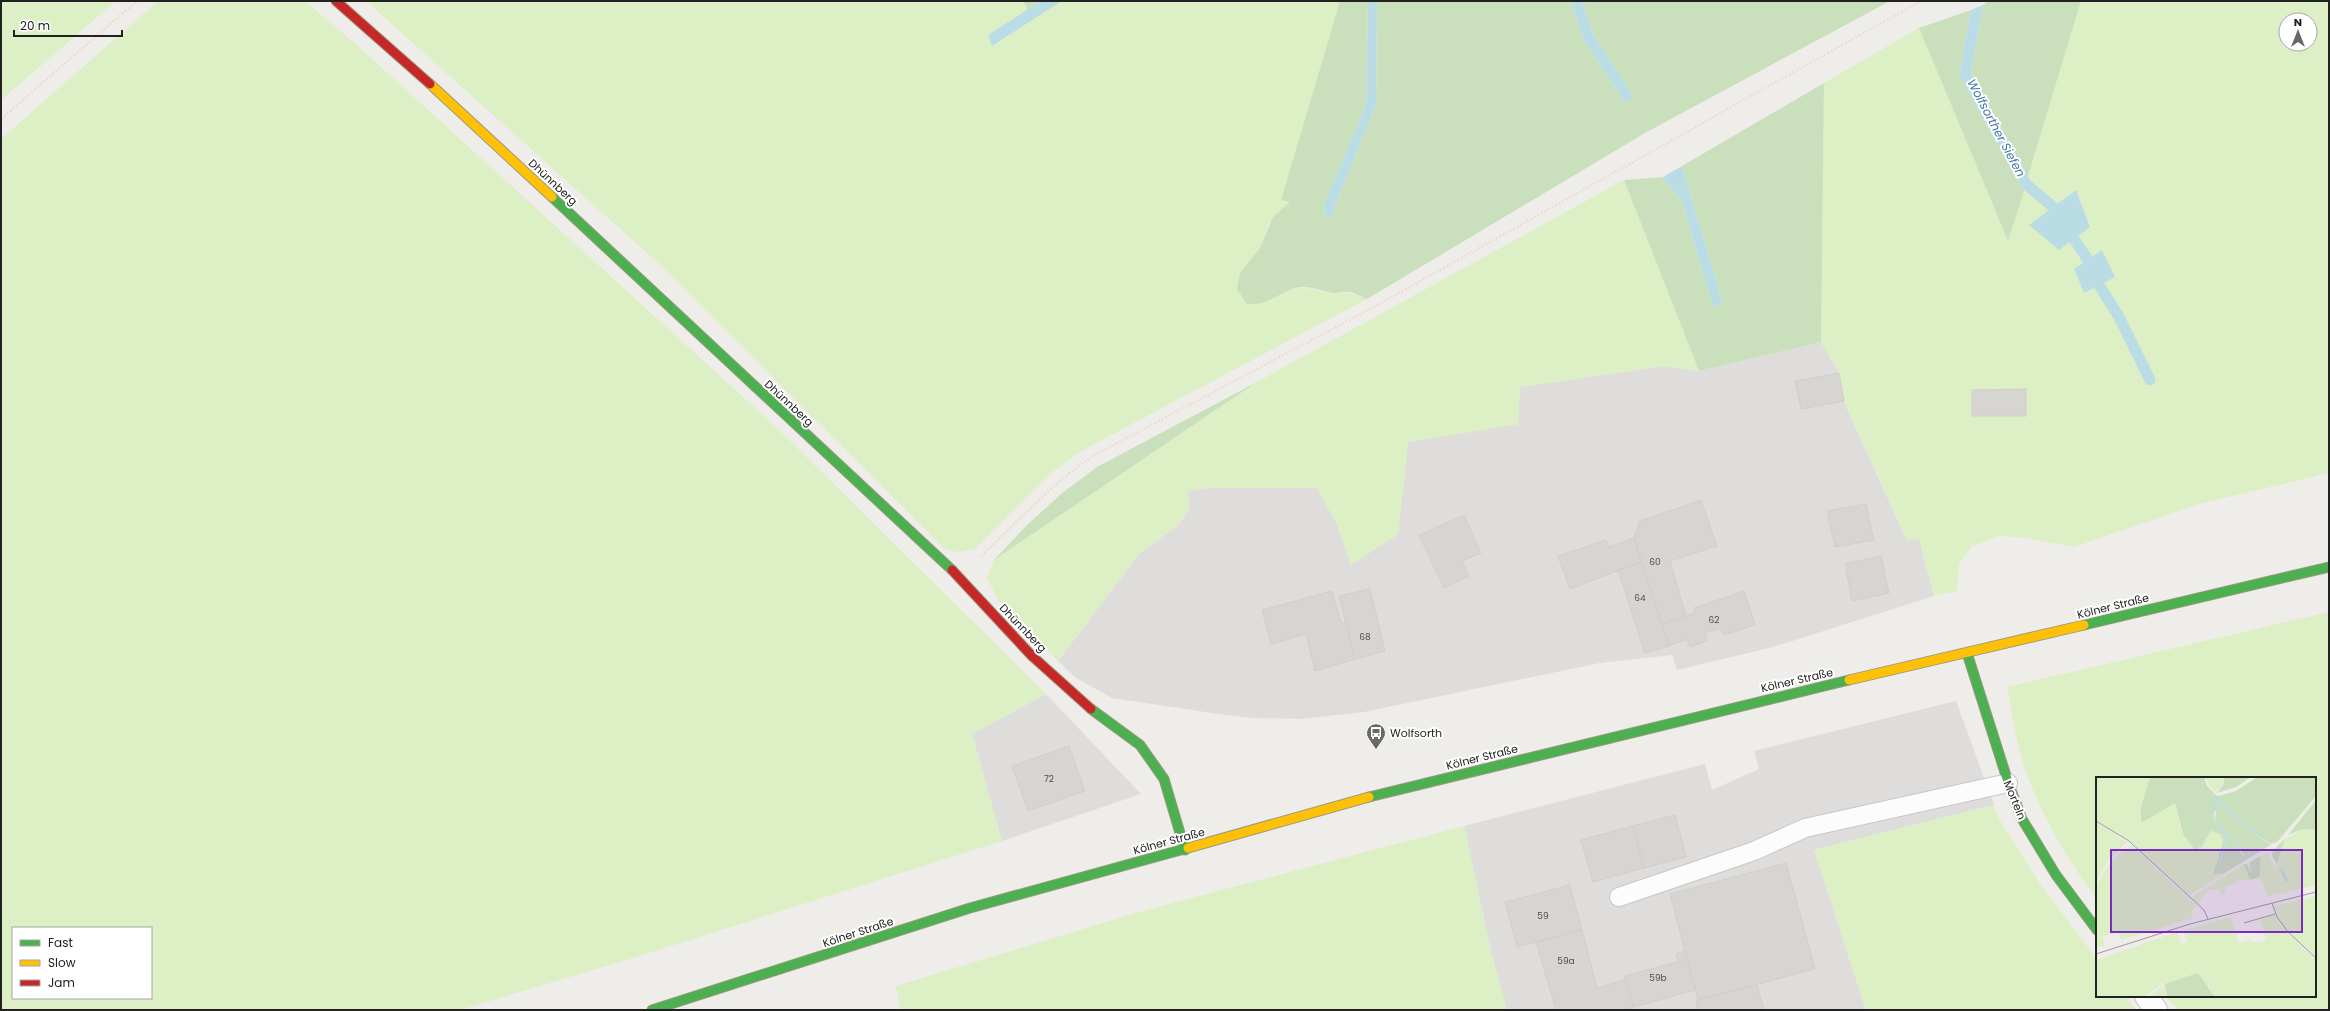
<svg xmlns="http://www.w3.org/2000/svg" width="2330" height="1011" font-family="Poppins,sans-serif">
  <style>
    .residential { fill: #dedddb }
    .grass { fill: #dcefc5; fill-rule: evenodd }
    .forest { fill: #cae0bc }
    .water { fill: #badde5 }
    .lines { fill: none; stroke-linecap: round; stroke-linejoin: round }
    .stream { stroke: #badde5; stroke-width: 11 }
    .building { fill: #d7d5d2; stroke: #d2ceca }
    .lane-casing { stroke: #c8c7c5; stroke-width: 20 }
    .street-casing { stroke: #c8c7c5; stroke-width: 24 }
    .fast-casing { stroke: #999a7f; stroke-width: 11 }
    .slow-casing { stroke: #999a7f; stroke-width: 11 }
    .jam-casing { stroke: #999a7f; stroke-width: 11 }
    .path { stroke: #ecdcd9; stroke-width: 2.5; stroke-dasharray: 2 2; stroke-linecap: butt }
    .lane { stroke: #fdfcfc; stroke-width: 18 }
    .street { stroke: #fdfcfc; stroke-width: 22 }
    .fast { stroke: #4caf50; stroke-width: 9 }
    .slow { stroke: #ffc107; stroke-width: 9 }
    .jam { stroke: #c62828; stroke-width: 9 }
    .labels { text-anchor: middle; stroke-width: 4; stroke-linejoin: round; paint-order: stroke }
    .number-label { font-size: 9px; fill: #4e4e4d }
    .street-label { font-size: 11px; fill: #212121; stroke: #fff }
    .poi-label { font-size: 11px; fill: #212121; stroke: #fff; text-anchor: start }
    .water-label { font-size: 12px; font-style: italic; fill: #3e76aa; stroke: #fff }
    .inset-river { fill: none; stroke: #badde5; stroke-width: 2 }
    .inset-road { fill: none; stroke: #9d9b99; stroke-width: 1 }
    .view { fill: #7b2cbf; fill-opacity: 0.15; stroke: #7b2cbf; stroke-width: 2 }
    .inset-edge { fill: none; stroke: #212121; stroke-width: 2 }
  </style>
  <rect width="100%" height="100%" fill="#efede9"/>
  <path class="residential" d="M1821 342 1839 373 1844 402 1907 541 1919 538 1934 596 1773 647 1677 670 1672 655 1600 663 1364 712 1300 719 1253 718 1225 715 1112 698 1076 678 1058 661 1139 554 1177 526 1189 510 1188 491 1210 488H1317L1337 524 1351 565 1398 534 1408 442 1518 424 1520 387 1663 366 1699 371Z
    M1046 694 1141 794 1002 841 972 734Z
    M1956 701 1994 805 1814 850 1866 1010H1507L1491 952 1464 826 1705 764 1712 790 1759 769 1754 751Z"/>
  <path class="grass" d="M1 1H116L1 100Z
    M158 1H305L359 47 774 425 1046 694 972 734 1002 841 633 958 460 1010H1V139ZM13 928H151V998H13Z
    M366 1H1023L1028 10 988 35 992 46 1062 1H1340L1281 200 1291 202 1269 223 1260 248 1248 266 1269 302C1301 279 1301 290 1334 293 1351 294 1351 292 1367 299L1083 450 1054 471 975 549 960 552 946 550 657 262Z
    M2081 1H2329V473L2199 504 2074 547 2027 538 1999 536 1972 546 1959 564 1957 591 1934 596 1919 538 1907 541 1844 401 1839 373 1821 342 1824 83 1919 28 2008 241ZM2286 20H2310V44H2286ZM2088 260 2114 277 2084 293 2074 269Z
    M1624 180 1699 371 1663 366 1520 387 1518 424 1408 442 1398 534 1351 565 1337 524 1317 488H1210L1188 491 1189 510 1177 526 1139 554 1058 661 998 600 987 578 994 560 1257 382Z
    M2329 612V1010H2178L2166 996H2315V778H2097V900C2067 858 2040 815 2024 766 2016 741 2012 713 2007 687Z
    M1994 805 1999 819 2042 887 2097 959V996H2125L2136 1010H1866L1814 850Z
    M1464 826 1491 952 1507 1010H900L896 986 1139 912Z"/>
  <path class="forest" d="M1023 1H1041L1028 10Z
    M1340 1H1368L1366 104 1323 208 1329 220 1376 105 1377 6 1380 1H1571L1583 39 1625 102 1634 97 1593 34 1582 1H1890L1645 133 1367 299C1362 297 1356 293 1350 292 1345 291 1340 293 1335 293 1322 292 1308 284 1295 288 1276 294 1269 306 1247 304L1237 289 1240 273 1260 248 1273 217 1290 202 1281 200Z
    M1988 1H2081L2028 176 1971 74 1983 5Z
    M1971 10 1959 75 2024 191 2008 241 1919 28Z
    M1824 83 1821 342 1699 371 1624 180 1663 177 1682 202 1713 307 1723 304 1682 166Z
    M1257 382 994 560 1027 525 1061 494 1097 467Z"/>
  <path class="water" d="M1041 1H1062L992 46 988 35Z
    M1368 1H1380L1377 6 1376 105 1329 220 1323 208 1366 104Z
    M1571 1H1582L1593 34 1634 97 1625 102 1583 39Z
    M1983 5 1971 74 2028 176 2024 191 1959 75 1971 10Z
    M1682 166 1723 304 1713 307 1682 202 1663 177Z
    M2076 190 2090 227 2059 250 2029 225Z
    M2102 250 2115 277 2084 293 2074 269Z"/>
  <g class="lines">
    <path class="stream" d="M2019 171 2026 184 2053 207 2088 260 2099 285 2119 317 2150 380"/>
  </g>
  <path class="building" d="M1839 373 1844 401 1801 409 1795 381Z
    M2026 389V416H1972V390Z
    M1701 500 1717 546 1670 561 1686 616 1662 624 1634 538 1640 521Z
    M1866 504 1874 540 1835 547 1827 511Z
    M1464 515 1481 553 1462 561 1469 576 1444 588 1419 535Z
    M1634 538 1641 562 1570 589 1558 556 1606 540 1609 547Z
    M1881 556 1889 593 1852 601 1845 564Z
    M1641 562 1669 646 1645 653 1618 570Z
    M1370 589 1385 651 1355 659 1339 596Z
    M1332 591 1341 623 1346 622 1355 659 1315 671 1306 634 1271 644 1262 610Z
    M1744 591 1755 625 1724 635 1721 628 1705 633 1707 641 1690 647 1687 639 1669 646 1662 624 1695 613 1694 608Z
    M1069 746 1085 791 1028 811 1012 766Z
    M1675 815 1686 857 1644 868 1633 826Z
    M1633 826 1644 868 1593 882 1581 840Z
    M1786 863 1815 969 1698 1000 1670 894Z
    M1570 885 1582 930 1517 947 1505 902Z
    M1582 930 1597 988 1625 980 1634 1007 1622 1010H1556L1536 942Z
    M1685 951 1695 990 1634 1007 1624 976 1678 962 1676 954Z
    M1757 985 1764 1010H1698L1696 1000Z"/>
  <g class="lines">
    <defs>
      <path id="lane" d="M1619 897 1754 851 1805 828 2008 783"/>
      <path id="street" d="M2146 996 2156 1010"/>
      <path id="fast" d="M552 197 952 570
        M2084 625 2329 567
        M1967 653 2009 785 2022 819 2056 875 2097 930
        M1091 709 1140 745 1164 779 1185 850
        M1369 797 1849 680
        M652 1010 970 908 1188 848"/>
      <path id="slow" d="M430 84 552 197
        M1849 680 2084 625
        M1188 848 1369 797"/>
      <path id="jam" d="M336 1 430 84
        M952 570 1032 656 1091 709"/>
    </defs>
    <use href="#lane" class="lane-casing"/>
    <use href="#street" class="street-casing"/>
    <use href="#fast" class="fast-casing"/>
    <use href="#slow" class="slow-casing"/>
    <use href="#jam" class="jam-casing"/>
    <path class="path" d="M1 119 137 1
      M981 556 1058 482 1091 457 1372 308 1921 1"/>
    <use href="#lane" class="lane"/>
    <use href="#street" class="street"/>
    <use href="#fast" class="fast"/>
    <use href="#slow" class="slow"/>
    <use href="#jam" class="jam"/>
  </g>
  <defs>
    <symbol id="bus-pin" viewBox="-11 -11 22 30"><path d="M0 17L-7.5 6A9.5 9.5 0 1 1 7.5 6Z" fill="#696867" stroke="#fff"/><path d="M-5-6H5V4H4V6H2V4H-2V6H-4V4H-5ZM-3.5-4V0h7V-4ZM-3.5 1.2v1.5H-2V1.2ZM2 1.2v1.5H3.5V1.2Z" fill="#fff"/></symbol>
  </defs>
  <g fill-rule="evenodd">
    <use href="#bus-pin" x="1365" y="722" width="22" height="30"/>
  </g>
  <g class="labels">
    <g class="number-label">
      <text x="1655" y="565">60</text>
      <text x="1640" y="601">64</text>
      <text x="1714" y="623">62</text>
      <text x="1365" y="640">68</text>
      <text x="1049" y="782">72</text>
      <text x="1543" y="919">59</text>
      <text x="1566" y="964">59a</text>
      <text x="1658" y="981">59b</text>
    </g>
    <g class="street-label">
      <text transform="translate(553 182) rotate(43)" y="4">Dhünnberg</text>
      <text transform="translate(789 403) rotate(43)" y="4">Dhünnberg</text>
      <text transform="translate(2113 606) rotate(-14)" y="4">Kölner Straße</text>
      <text transform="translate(1023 628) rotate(46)" y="4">Dhünnberg</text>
      <text transform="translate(1797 680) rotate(-13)" y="4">Kölner Straße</text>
      <text transform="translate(1482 757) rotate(-14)" y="4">Kölner Straße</text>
      <text transform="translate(2015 800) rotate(68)" y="4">Morteln</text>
      <text transform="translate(1169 841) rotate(-15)" y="4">Kölner Straße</text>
      <text transform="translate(858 932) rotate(-18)" y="4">Kölner Straße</text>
    </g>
    <g class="poi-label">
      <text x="1390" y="737">Wolfsorth</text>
    </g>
    <g class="water-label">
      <text transform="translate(1996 128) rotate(62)" y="4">Wolfsorther Siefen</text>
    </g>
  </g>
  <g transform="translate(2096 777)">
    <rect width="220" height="220" fill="#efede9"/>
    <path d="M0 0H54L45 30V44L79 26 84 51 99 73 96 76 111 63 113 53 125 58 127 64 117 95V97H127L93 118 33 63 0 43ZM110 0H127L126 8 120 15 114 11ZM0 45 31 65 12 84 0 105ZM207 52 220 53V108L185 117 179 116 173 121 164 100V79L172 75 179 92 189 62ZM35 68 101 129 95 133 97 141 25 163 22 156 6 159 9 169 0 171V110L14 85ZM148 87 154 103 140 104 139 107 130 109 129 116 126 119 123 112 112 113 102 127 96 120ZM220 119V179L193 155 182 140 179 129ZM178 138 191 156 220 183V220H119L113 208H69L71 220H53L68 208 67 206 48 220H0V183L81 155 85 167 91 165 88 153 135 140 143 166 155 162 156 165H166L170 162 164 142Z" fill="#dcefc5"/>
    <path d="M54 0H108L111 9 120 18V31L117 36 119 45 106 69 99 73 87 57 79 26 47 45 45 44V30ZM128 0H155L140 10 121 16 127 8ZM161 0H220V19L181 65 175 67 150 49 148 43 139 40 122 19 140 14ZM121 19 138 41 147 44 150 50 175 68 127 97H117L127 64 125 58 113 53 119 46 131 63 127 73 123 89 132 63 143 70 145 76 149 80 143 69 132 62 119 45ZM220 23V53L207 52 192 58ZM189 62 181 87 176 79 177 73ZM164 79V100L154 103 148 87H151L156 97 153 86ZM102 196 119 220H71L69 207Z" fill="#cae0bc"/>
    <path d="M120 18 122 19 139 40 148 43 150 49 159 53 175 67 150 50 147 44 138 41 121 20V31L118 36 119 45 129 55 132 62 143 69 149 80 143 70 132 64 128 73V81L124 91 127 73 131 63 119 46 106 70 96 76 106 69 119 45 117 36Z" fill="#badde5"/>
    <path class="inset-river" d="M185 92 191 104"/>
    <path class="inset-road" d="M0 44 33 64 108 133 112 142M176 126 181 140 192 155 220 181M148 146 179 137M0 177 94 147 220 115"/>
    <path class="view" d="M15 73H206V155H15Z"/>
    <rect width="220" height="220" class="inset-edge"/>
  </g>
  <rect width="2330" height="1011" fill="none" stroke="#212121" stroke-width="4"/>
  <rect x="12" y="927" width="140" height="72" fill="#ffffff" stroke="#a6a6a6"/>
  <rect x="20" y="940" width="20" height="6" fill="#4caf50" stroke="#a6a6a6"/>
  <text x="48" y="947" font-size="12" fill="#212121">Fast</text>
  <rect x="20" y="960" width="20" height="6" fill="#ffc107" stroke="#a6a6a6"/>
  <text x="48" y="967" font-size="12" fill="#212121">Slow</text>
  <rect x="20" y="980" width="20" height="6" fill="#c62828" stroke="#a6a6a6"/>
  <text x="48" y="987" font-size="12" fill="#212121">Jam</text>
  <g transform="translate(2298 32)"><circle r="19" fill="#ffffff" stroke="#a6a6a6"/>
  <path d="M0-3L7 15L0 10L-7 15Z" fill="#696867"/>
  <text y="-6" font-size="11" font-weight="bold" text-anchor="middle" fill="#212121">N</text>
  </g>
  <path d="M14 30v6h108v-6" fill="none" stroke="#212121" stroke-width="2"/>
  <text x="20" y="30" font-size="12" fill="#212121" stroke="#ffffff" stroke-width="3" paint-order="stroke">20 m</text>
</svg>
